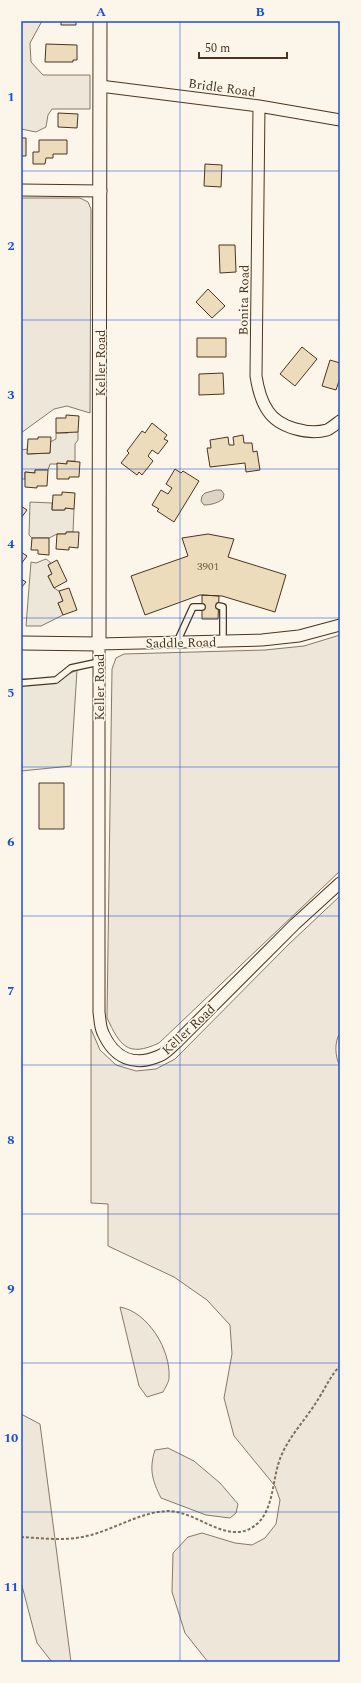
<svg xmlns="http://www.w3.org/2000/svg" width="361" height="1683" font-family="Spectral,serif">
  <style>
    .green { fill: #ede6d9; stroke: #887966 }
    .parking { fill: #ede7d9; stroke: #887966 }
    .water { fill: #dcd4c6; stroke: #887966 }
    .building { fill: #ecdcbc; stroke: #4a3520 }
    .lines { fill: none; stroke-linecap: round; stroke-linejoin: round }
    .service-casing { stroke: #4a3520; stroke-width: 8 }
    .minor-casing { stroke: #4a3520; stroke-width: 13 }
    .tertiary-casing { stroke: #4a3520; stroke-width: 15 }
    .path { stroke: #7f6f5c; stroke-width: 2; stroke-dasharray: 3 2; stroke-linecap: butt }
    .service { stroke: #fbf6e9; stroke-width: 5.5 }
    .minor { stroke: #fbf6e9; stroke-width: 11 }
    .tertiary { stroke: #fbf6e9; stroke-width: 13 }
    .grid { fill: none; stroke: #1d4ed8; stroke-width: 1; stroke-opacity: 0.55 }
    .labels { text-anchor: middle; stroke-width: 3; stroke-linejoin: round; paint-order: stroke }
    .number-label { font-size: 11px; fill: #725f47 }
    .street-label { font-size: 13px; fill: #4a3520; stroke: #fbf6e9 }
    .neatline { fill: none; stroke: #1d4ed8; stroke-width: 1.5 }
    .grid-label { font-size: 13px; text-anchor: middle; font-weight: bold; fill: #1d4ed8 }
  </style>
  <rect width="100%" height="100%" fill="#fbf6e9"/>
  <path class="green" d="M21 21H42L30 43 31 62 43 75H90V109H52L48 115 46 127 36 132 21 129Z
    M21 198H80L88 202 91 209 90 413 67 406 54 409 21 433Z
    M340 635V871L159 1043C127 1058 120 1045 107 1018L112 669 116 658 124 654 265 650 304 646Z
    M340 896V1033C334 1042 335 1057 340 1066V1662H208L185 1633 172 1592 173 1553 188 1537 202 1533 235 1543 252 1545 265 1538 276 1524 280 1500 275 1486 234 1436 224 1398 232 1354 230 1325 207 1300 174 1277 108 1246V1204L91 1203V1029L100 1050 116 1065 136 1071 156 1069 175 1059 289 944Z
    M120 1307C148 1312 171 1350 169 1378 169 1382 165 1388 163 1392L147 1397 139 1386Z
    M21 1414 40 1424 71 1662H52L37 1643 21 1582Z
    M168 1448 194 1461 220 1483 238 1504 236 1513 230 1518 206 1515 161 1498C152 1480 149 1469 155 1450Z"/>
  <path class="parking" d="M68 431 78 432V440L75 444V461H67V464H50L48 470H35V473L25 472V479H21V450L28 449V454L50 453V442L56 439V433H68Z
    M30 502 52 503V510H64L65 508 74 509 73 532H67L66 534H57L49 538H32L29 535Z
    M46 559 51 563 48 565 52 574 48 576 54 588 59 591 63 601 58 603 63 615 41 626H26L31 562 36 563Z
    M77 670 71 766 21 771V679L56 680Z"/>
  <path class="water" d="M216 490H221L224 494 223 499C218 503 211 505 204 505L201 501 202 496 205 493Z"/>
  <path class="building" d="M61 21H76V25H61Z
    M46 44 77 45V60H73V62H45Z
    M58 113 78 114 77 128 58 127Z
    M21 138H26V156H21Z
    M39 140H67V154H53V158H46L45 164H33V152H39Z
    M205 164 222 165 221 187 204 186Z
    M219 245H235L236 272 220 273Z
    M208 289 225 306 212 318 196 302Z
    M197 338H226V357H197Z
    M302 347 317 359 295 386 280 374Z
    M330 360 340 363V378L336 390 322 386Z
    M223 373 224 394 199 395V374Z
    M66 415 79 416 78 432 56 433V418H66Z
    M152 423 167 435 164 439 168 441 158 454 152 450 148 456 153 461 142 475 139 472 137 475 121 463 129 453 127 451 142 431 145 433Z
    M243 435 244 443H252L253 452 257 451 260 470 246 472 245 463 210 467 207 448H211L210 440 228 437 229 445H234L233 437Z
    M38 437H51L50 453 27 454 28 439H38Z
    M67 461 80 462 79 477H69V479H57V463L67 464Z
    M175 469 181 473 183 471 199 481 174 522 157 511 159 509 152 505 161 490 168 494 172 488 166 484Z
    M35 470H48L47 486H37V488L25 487V472L35 473Z
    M62 492 75 493 74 509 65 508V510H52L53 495H62Z
    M21 506 27 510 21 518Z
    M66 532H79L78 548 69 547V550L56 549 57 534H66Z
    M208 534 234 539 228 557 286 575 275 612 222 596 200 595 145 615 131 576 188 556 182 538Z
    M32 538H49V555L38 554V550H31Z
    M21 552 27 556 21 564Z
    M57 560 67 581 54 588 48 576 52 574 48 565Z
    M21 579 26 582 21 588Z
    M69 588 77 610 63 615 58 603 63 601 59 591Z
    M202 595 219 596 218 619H202Z
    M39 783H64V829H39Z"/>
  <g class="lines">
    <defs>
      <path id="service" d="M219 606 223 607V641
        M177 642 193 607H202
        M21 683 56 680 71 668 99 662"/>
      <path id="minor" d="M100 86 259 106 340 120
        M259 106 256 376C258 389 261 401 268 411 279 428 309 435 327 430 331 428 336 424 340 421
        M21 190 101 191
        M340 625 299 636 262 640 99 644V1012C100 1019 100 1027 103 1033 114 1058 134 1067 159 1056 165 1054 171 1047 176 1043L295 924 340 883"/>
      <path id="tertiary" d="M21 643 99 644 100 21"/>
    </defs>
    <use href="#service" class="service-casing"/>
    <use href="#minor" class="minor-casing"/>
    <use href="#tertiary" class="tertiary-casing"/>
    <path class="path" d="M21 1537C40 1538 62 1541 82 1537 111 1532 138 1512 168 1511 199 1511 231 1550 259 1522 275 1505 272 1475 282 1454 291 1434 306 1419 317 1401 325 1389 330 1376 340 1366"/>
    <use href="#service" class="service"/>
    <use href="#minor" class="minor"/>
    <use href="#tertiary" class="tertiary"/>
  </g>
  <path class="grid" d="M180 21V1662M21 171H340M21 320H340M21 469H340M21 618H340M21 767H340M21 916H340M21 1065H340M21 1214H340M21 1363H340M21 1512H340"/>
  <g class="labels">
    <g class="number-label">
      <text x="208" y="570">3901</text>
    </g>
    <g class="street-label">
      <text transform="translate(222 87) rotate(8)" y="5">Bridle Road</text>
      <text transform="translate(243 300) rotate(-89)" y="5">Bonita Road</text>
      <text transform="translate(100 363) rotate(-90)" y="5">Keller Road</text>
      <text transform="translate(181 642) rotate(-1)" y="5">Saddle Road</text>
      <text transform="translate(99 687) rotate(-90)" y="5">Keller Road</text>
      <text transform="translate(188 1029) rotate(-43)" y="5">Keller Road</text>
    </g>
  </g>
  <rect width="361" height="1683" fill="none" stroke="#fbf6e9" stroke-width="44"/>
  <path d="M199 52v6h88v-6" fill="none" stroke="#4a3520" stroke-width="2"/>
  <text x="205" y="52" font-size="12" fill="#4a3520" stroke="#fbf6e9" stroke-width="3" paint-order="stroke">50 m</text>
  <rect x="22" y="22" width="317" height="1639" class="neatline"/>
  <g class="grid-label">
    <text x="101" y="16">A</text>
    <text x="260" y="16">B</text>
    <text x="11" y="101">1</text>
    <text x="11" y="250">2</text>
    <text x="11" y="399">3</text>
    <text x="11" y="548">4</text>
    <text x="11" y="697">5</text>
    <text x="11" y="846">6</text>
    <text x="11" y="995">7</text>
    <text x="11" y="1144">8</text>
    <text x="11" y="1293">9</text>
    <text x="11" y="1442">10</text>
    <text x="11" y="1591">11</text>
  </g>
</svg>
